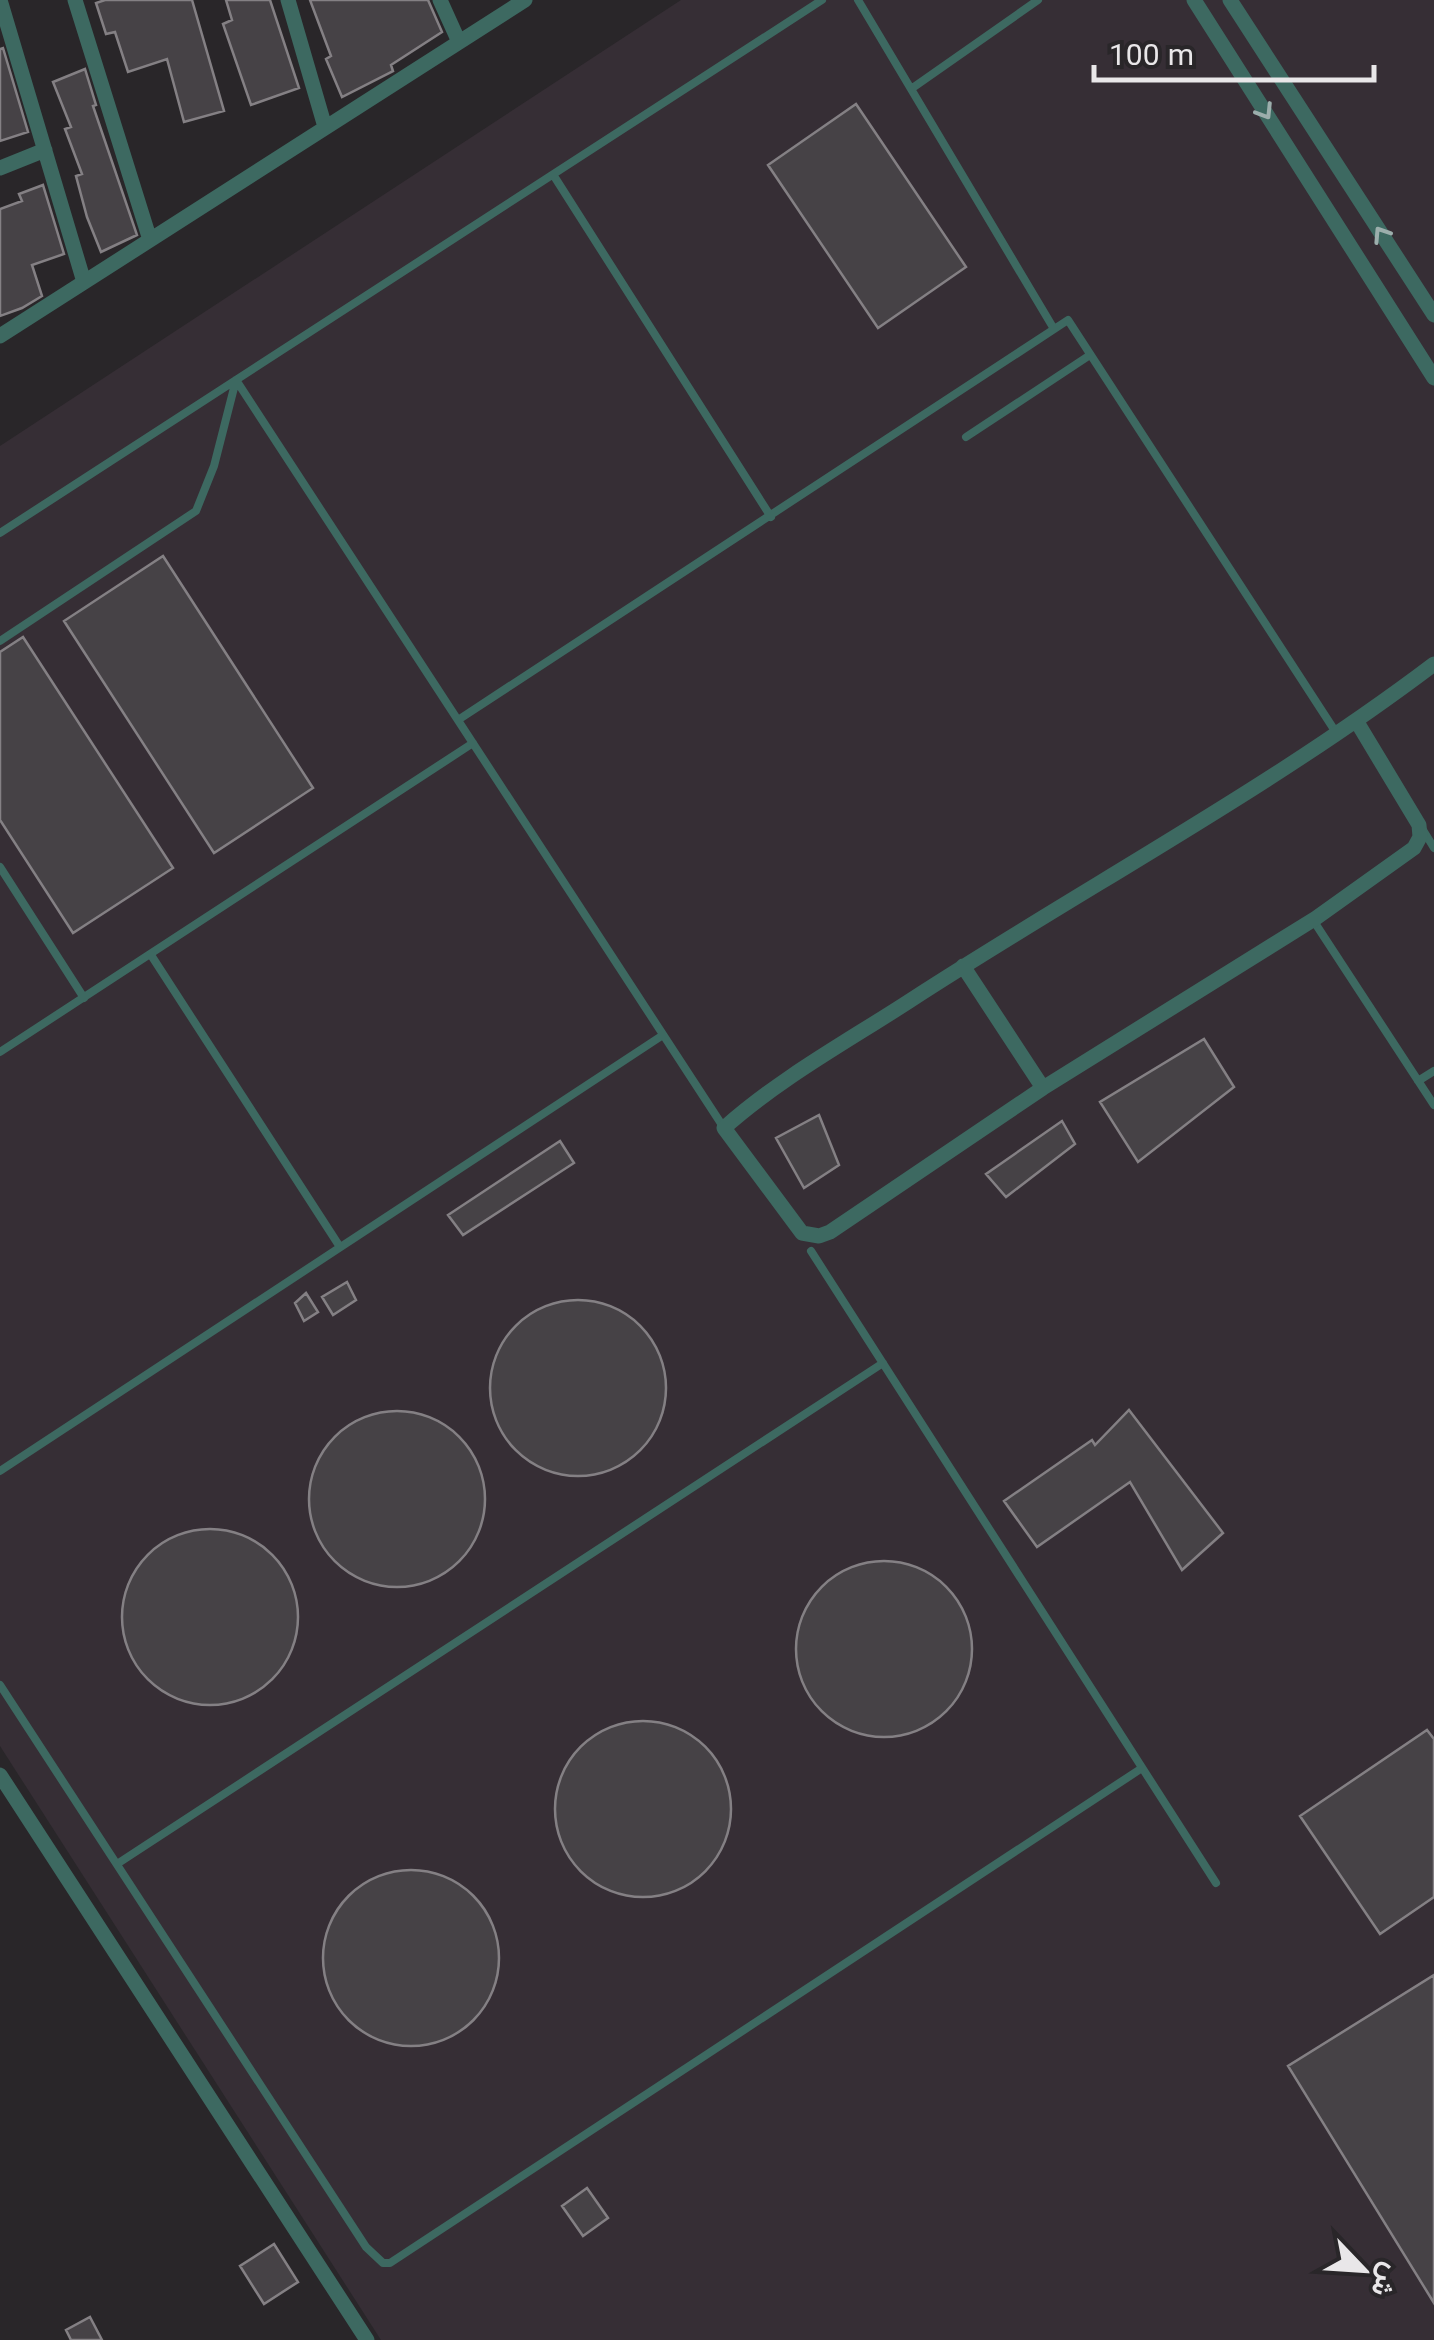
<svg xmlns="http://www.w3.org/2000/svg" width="1434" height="2340" font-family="Georgia,Vazirmatn,serif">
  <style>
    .built { fill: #362e35 }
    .building { fill: #464246; stroke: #848084; stroke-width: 2.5 }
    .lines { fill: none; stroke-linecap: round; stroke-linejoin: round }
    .lane { stroke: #3d6961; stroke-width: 8 }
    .street { stroke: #3d6961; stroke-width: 15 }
    .oneway { stroke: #9caeac }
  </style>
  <rect width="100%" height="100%" fill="#292629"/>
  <path class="built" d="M681 0H1434V2340H381L0 1746V446Z"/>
  <path class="building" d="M105 0H192L224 111 184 122 167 59 128 72 115 32 106 34 96 3Z
    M226 0H270L299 88 251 105 223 24 232 20Z
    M310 0H428L442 32 391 65 393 71 342 97 326 59 331 56Z
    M3 48 28 132 0 141V49Z
    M85 69 96 105 93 106 137 235 101 252 87 217 76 176 82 174 65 129 71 127 53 82Z
    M856 104 966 267 878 328 768 165Z
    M43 185 64 254 32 265 42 296 22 308 0 316V209L22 201 19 194Z
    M163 556 313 788 214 853 64 621Z
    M23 637 173 868 73 933 0 820V652Z
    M1204 1039 1234 1087 1138 1162 1100 1102Z
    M819 1115 839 1165 804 1188 776 1138Z
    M1062 1121 1075 1144 1006 1197 986 1174Z
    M560 1141 574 1163 463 1235 448 1215Z
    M347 1282 356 1300 333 1315 322 1297Z
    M306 1293 318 1312 304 1321 295 1303Z
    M490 1388a88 88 0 1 1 176 0a88 88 0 1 1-176 0Z
    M1129 1410 1223 1533 1182 1570 1130 1482 1037 1547 1004 1501 1092 1440 1095 1445Z
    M309 1499a88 88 0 1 1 176 0a88 88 0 1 1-176 0Z
    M122 1617a88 88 0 1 1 176 0a88 88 0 1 1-176 0Z
    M796 1649a88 88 0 1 1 176 0a88 88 0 1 1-176 0Z
    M555 1809a88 88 0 1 1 176 0a88 88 0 1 1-176 0Z
    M1427 1730 1434 1739V1897L1380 1934 1300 1816Z
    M323 1958a88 88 0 1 1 176 0a88 88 0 1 1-176 0Z
    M1434 1975V2303L1288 2066Z
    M587 2188 608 2218 583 2236 562 2206Z
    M274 2244 298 2282 264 2304 240 2266Z
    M90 2317 102 2340H71L66 2330Z"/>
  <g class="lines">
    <path class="lane" d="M858 0 1054 329
      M911 89 1038 0
      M554 176 771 517
      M236 380 724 1128
      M966 437 1090 355
      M0 533 822 0
      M0 641 196 511 214 466 236 380
      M458 720 1068 320 1337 734
      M1423 830 1434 848
      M0 867 84 998
      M1313 920 1434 1105
      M151 955 340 1247
      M0 1052 473 743
      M1418 1081 1434 1071
      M811 1251 1216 1883
      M0 1471 663 1035
      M0 1685 366 2247 383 2263H390L1142 1768
      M117 1864 883 1363"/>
    <path class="street" d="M0 0 84 282
      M75 0 150 240
      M288 0 325 127
      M440 0 459 42
      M1194 0 1434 378
      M1230 0 1434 315
      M0 168 45 150
      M0 336 525 0
      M1357 722 1419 825 1420 837 1414 848 1316 918 1043 1088 830 1232 819 1236 802 1233 724 1128C780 1078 848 1041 911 1000 1085 887 1269 789 1434 664
      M963 966 1043 1088
      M0 1775 367 2340"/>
  </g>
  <defs><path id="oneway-chevron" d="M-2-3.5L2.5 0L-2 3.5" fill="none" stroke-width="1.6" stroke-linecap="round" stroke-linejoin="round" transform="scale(2.5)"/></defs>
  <g class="oneway">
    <use href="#oneway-chevron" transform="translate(1265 112) rotate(58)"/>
    <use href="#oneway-chevron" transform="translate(1381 234) rotate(-123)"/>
  </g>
  <g transform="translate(1364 2270) rotate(115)" stroke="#292629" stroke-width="8" paint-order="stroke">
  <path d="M0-8L18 38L0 25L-18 38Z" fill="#e9e7e9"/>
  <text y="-15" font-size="28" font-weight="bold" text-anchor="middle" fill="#e9e7e9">ش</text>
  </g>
  <path d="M1094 65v15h280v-15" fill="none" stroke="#e9e7e9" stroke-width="5"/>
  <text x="1109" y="65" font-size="30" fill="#e9e7e9" stroke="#292629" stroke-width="8" paint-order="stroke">100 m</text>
</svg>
